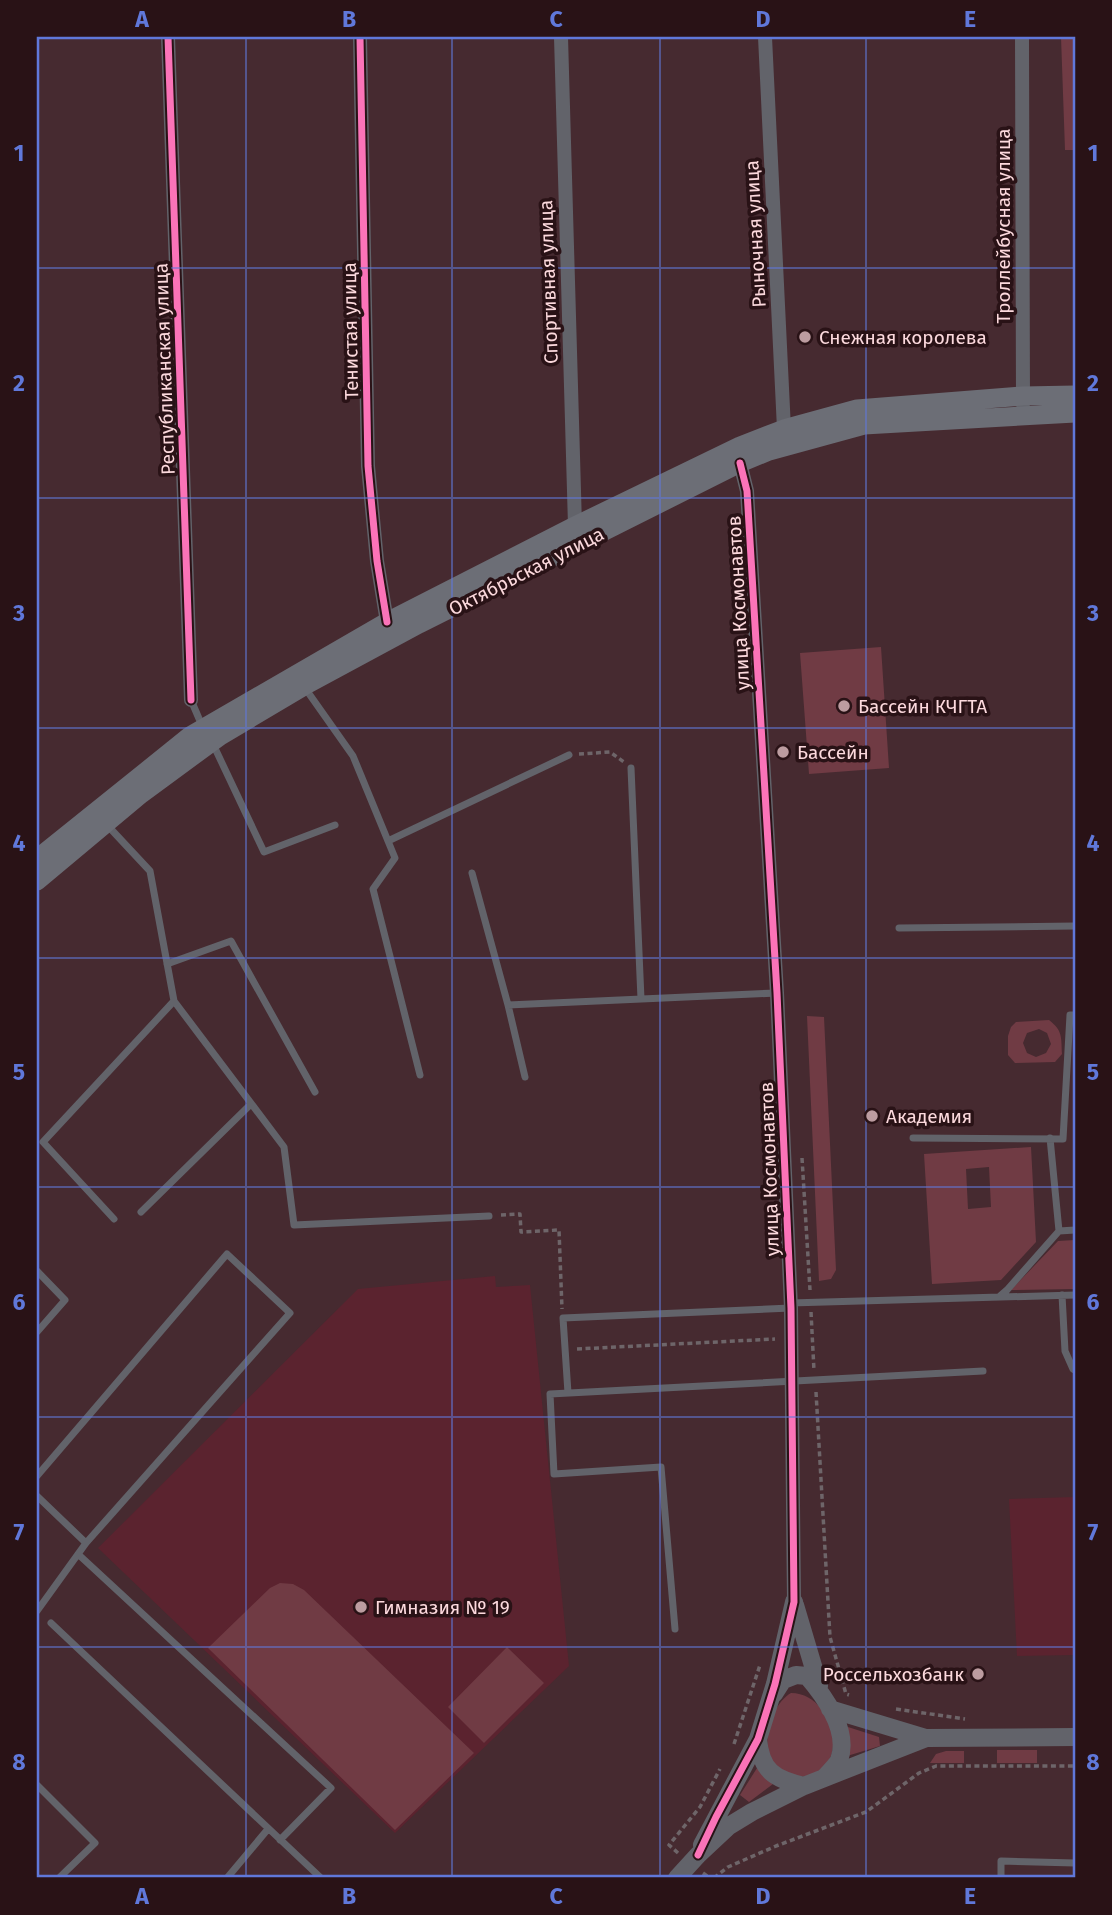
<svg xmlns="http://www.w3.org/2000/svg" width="1112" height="1915" font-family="'Fira Sans',sans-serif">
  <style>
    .built { fill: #5b232f }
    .green { fill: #703b44; fill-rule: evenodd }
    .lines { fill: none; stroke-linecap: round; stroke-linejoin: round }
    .path { stroke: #6e6569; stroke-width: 3.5; stroke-dasharray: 5 3.5; stroke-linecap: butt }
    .service { stroke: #62636a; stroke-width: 7 }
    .minor { stroke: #62636a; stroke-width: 14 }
    .tertiary { stroke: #62636a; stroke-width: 18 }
    .secondary { stroke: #6c6e76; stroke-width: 19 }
    .cycleway-casing { stroke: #291216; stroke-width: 11 }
    .cycleway { stroke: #fb73b8; stroke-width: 7 }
    .grid { fill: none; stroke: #6078da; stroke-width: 2; stroke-opacity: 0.55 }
    .poi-dot { fill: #bc9ca0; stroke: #291216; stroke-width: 2.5 }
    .labels { text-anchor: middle; stroke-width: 7; stroke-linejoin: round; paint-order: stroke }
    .street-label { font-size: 19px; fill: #fcd9dd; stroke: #291216 }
    .poi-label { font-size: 19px; fill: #fcd9dd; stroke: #291216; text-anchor: start }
    .neatline { fill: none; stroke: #6078da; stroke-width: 2.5 }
    .grid-label { font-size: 23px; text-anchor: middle; font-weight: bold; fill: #6078da }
  </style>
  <rect width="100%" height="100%" fill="#462a30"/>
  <path class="built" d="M495 1276 496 1287 530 1285 569 1666 395 1833 98 1548 358 1289Z
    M1075 1497V1655L1017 1656 1009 1499Z"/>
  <path class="green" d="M1061 37H1075V150H1065Z
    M881 647 889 768 809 774 800 653Z
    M807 1016 824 1017 836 1270 831 1279 819 1281Z
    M1049 1020C1063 1031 1061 1037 1062 1054L1055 1062 1015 1063 1008 1055V1036L1011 1027 1016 1022ZM1039 1029 1047 1033 1051 1044 1046 1053 1036 1057 1027 1053 1023 1043 1027 1033Z
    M1031 1147 1036 1242 1001 1280 932 1284 924 1154ZM989 1167 991 1207 968 1209 966 1169Z
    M1075 1240V1289L1011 1290 1058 1241Z
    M280 1583 293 1584 304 1590 474 1753 395 1830 208 1648 270 1588Z
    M507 1647 544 1683 484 1743 448 1707Z
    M791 1693C833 1693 852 1766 808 1776 798 1778 786 1775 778 1768 757 1750 770 1705 791 1693Z
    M848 1727 879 1737 880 1746 847 1756Z
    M997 1750H1037V1763H997Z
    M946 1751H964V1763H930L936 1754Z
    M757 1768 773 1784 749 1802 740 1795Z"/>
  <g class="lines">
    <path class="path" d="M579 754 610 752 624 762
      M802 1158 810 1290
      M501 1215 520 1214 521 1232 559 1230 562 1309
      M811 1312 814 1371
      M577 1349 775 1339
      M816 1392 830 1637 846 1694 849 1695
      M896 1709 965 1719
      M734 1744 760 1665
      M678 1853 669 1845 700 1807 720 1769
      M703 1873 710 1878
      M714 1878 728 1867 776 1846 866 1812 919 1773 936 1766H1075"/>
    <path class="service" d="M305 688 353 756 395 858 373 889 420 1075
      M191 700 203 728
      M213 744 264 852 335 825
      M631 768 641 999
      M108 826 150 871 174 1001 284 1147 294 1225 489 1216
      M388 841 569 755
      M472 873 508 1005 525 1077
      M899 928 1075 926
      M167 964 231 941 315 1092
      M508 1005 776 993
      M913 1138 1063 1139 1070 1015H1075
      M1050 1138 1059 1231 1075 1230
      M141 1212 251 1104
      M114 1219 43 1142 174 1001
      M37 1271 65 1300 37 1332
      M1062 1295 1065 1351 1073 1369 1075 1370
      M999 1297 1007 1290 1059 1231
      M790 1303 1075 1295
      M568 1393 563 1318 791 1308
      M37 1476 227 1254 290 1313 86 1543 37 1611
      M37 1496 86 1543
      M79 1555 331 1788 280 1840
      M51 1623 321 1878
      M675 1629 661 1467 554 1474 550 1394 983 1371
      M37 1785 95 1843 59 1878
      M227 1878 268 1829
      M1001 1878V1861L1075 1863"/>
    <path class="minor" d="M168 37 191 700
      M360 37 368 466 377 561 387 622
      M561 37 575 526
      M765 37 784 429
      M1022 37 1023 404
      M740 463 747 491 777 993 791 1308 794 1602"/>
    <path class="tertiary" d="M795 1605 819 1686
      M774 1694 783 1680 796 1675 807 1676C825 1697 850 1731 839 1760 836 1766 830 1771 825 1777
      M830 1709 926 1738 1075 1737
      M758 1739C761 1771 774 1779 804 1786
      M702 1845 758 1739 775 1684 794 1602
      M677 1878 698 1855 729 1826 752 1812 804 1786 926 1738"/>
    <path class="secondary" d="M37 859 190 736 387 622 575 526 740 446 784 429 857 409 1023 396 1075 395
      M37 881 141 794 220 736 304 686 419 624 740 463 769 451 864 425 1075 413"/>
    <defs>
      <path id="cycleway" d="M168 37 191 700
        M360 37 368 466 377 561 387 622
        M698 1855 716 1817 758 1739 775 1684 794 1602 791 1308 777 993 747 491 740 463"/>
    </defs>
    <use href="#cycleway" class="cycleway-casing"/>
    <use href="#cycleway" class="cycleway"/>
  </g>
  <path class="grid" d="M246 37V1878M452 37V1878M660 37V1878M866 37V1878M37 268H1075M37 498H1075M37 728H1075M37 958H1075M37 1187H1075M37 1417H1075M37 1647H1075"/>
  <g class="poi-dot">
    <circle cx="805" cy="337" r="7"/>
    <circle cx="844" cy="706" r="7"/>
    <circle cx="783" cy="752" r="7"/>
    <circle cx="872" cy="1116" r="7"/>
    <circle cx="361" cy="1607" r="7"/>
    <circle cx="978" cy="1674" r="7"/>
  </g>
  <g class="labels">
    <g class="street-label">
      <text transform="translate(1003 226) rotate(-90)" y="7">Троллейбусная улица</text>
      <text transform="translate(755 234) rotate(-93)" y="7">Рыночная улица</text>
      <text transform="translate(548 282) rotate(-92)" y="7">Спортивная улица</text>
      <text transform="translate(350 331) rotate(-91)" y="7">Тенистая улица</text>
      <text transform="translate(164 369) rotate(-92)" y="7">Республиканская улица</text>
      <text transform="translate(526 571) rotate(-27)" y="7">Октябрьская улица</text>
      <text transform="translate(738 603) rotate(-93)" y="7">улица Космонавтов</text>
      <text transform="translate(769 1169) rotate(-92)" y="7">улица Космонавтов</text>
    </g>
    <g class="poi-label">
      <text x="819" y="344">Снежная королева</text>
      <text x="858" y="713">Бассейн КЧГТА</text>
      <text x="797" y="759">Бассейн</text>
      <text x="886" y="1123">Академия</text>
      <text x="375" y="1614">Гимназия № 19</text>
      <text x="964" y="1681" text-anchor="end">Россельхозбанк</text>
    </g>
  </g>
  <rect width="1112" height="1915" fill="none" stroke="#291216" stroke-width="77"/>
  <rect x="38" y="38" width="1036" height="1838" class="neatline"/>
  <g class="grid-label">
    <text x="142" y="27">A</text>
    <text x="349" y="27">B</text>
    <text x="556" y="27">C</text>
    <text x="763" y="27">D</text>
    <text x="970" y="27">E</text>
    <text x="19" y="161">1</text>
    <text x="1093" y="161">1</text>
    <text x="19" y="391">2</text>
    <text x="1093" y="391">2</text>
    <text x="19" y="621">3</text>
    <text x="1093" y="621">3</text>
    <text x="19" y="851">4</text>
    <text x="1093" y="851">4</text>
    <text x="19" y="1080">5</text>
    <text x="1093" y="1080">5</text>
    <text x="19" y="1310">6</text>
    <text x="1093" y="1310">6</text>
    <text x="19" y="1540">7</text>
    <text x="1093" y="1540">7</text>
    <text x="19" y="1770">8</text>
    <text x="1093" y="1770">8</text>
    <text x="142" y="1904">A</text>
    <text x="349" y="1904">B</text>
    <text x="556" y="1904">C</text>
    <text x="763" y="1904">D</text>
    <text x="970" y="1904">E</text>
  </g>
</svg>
